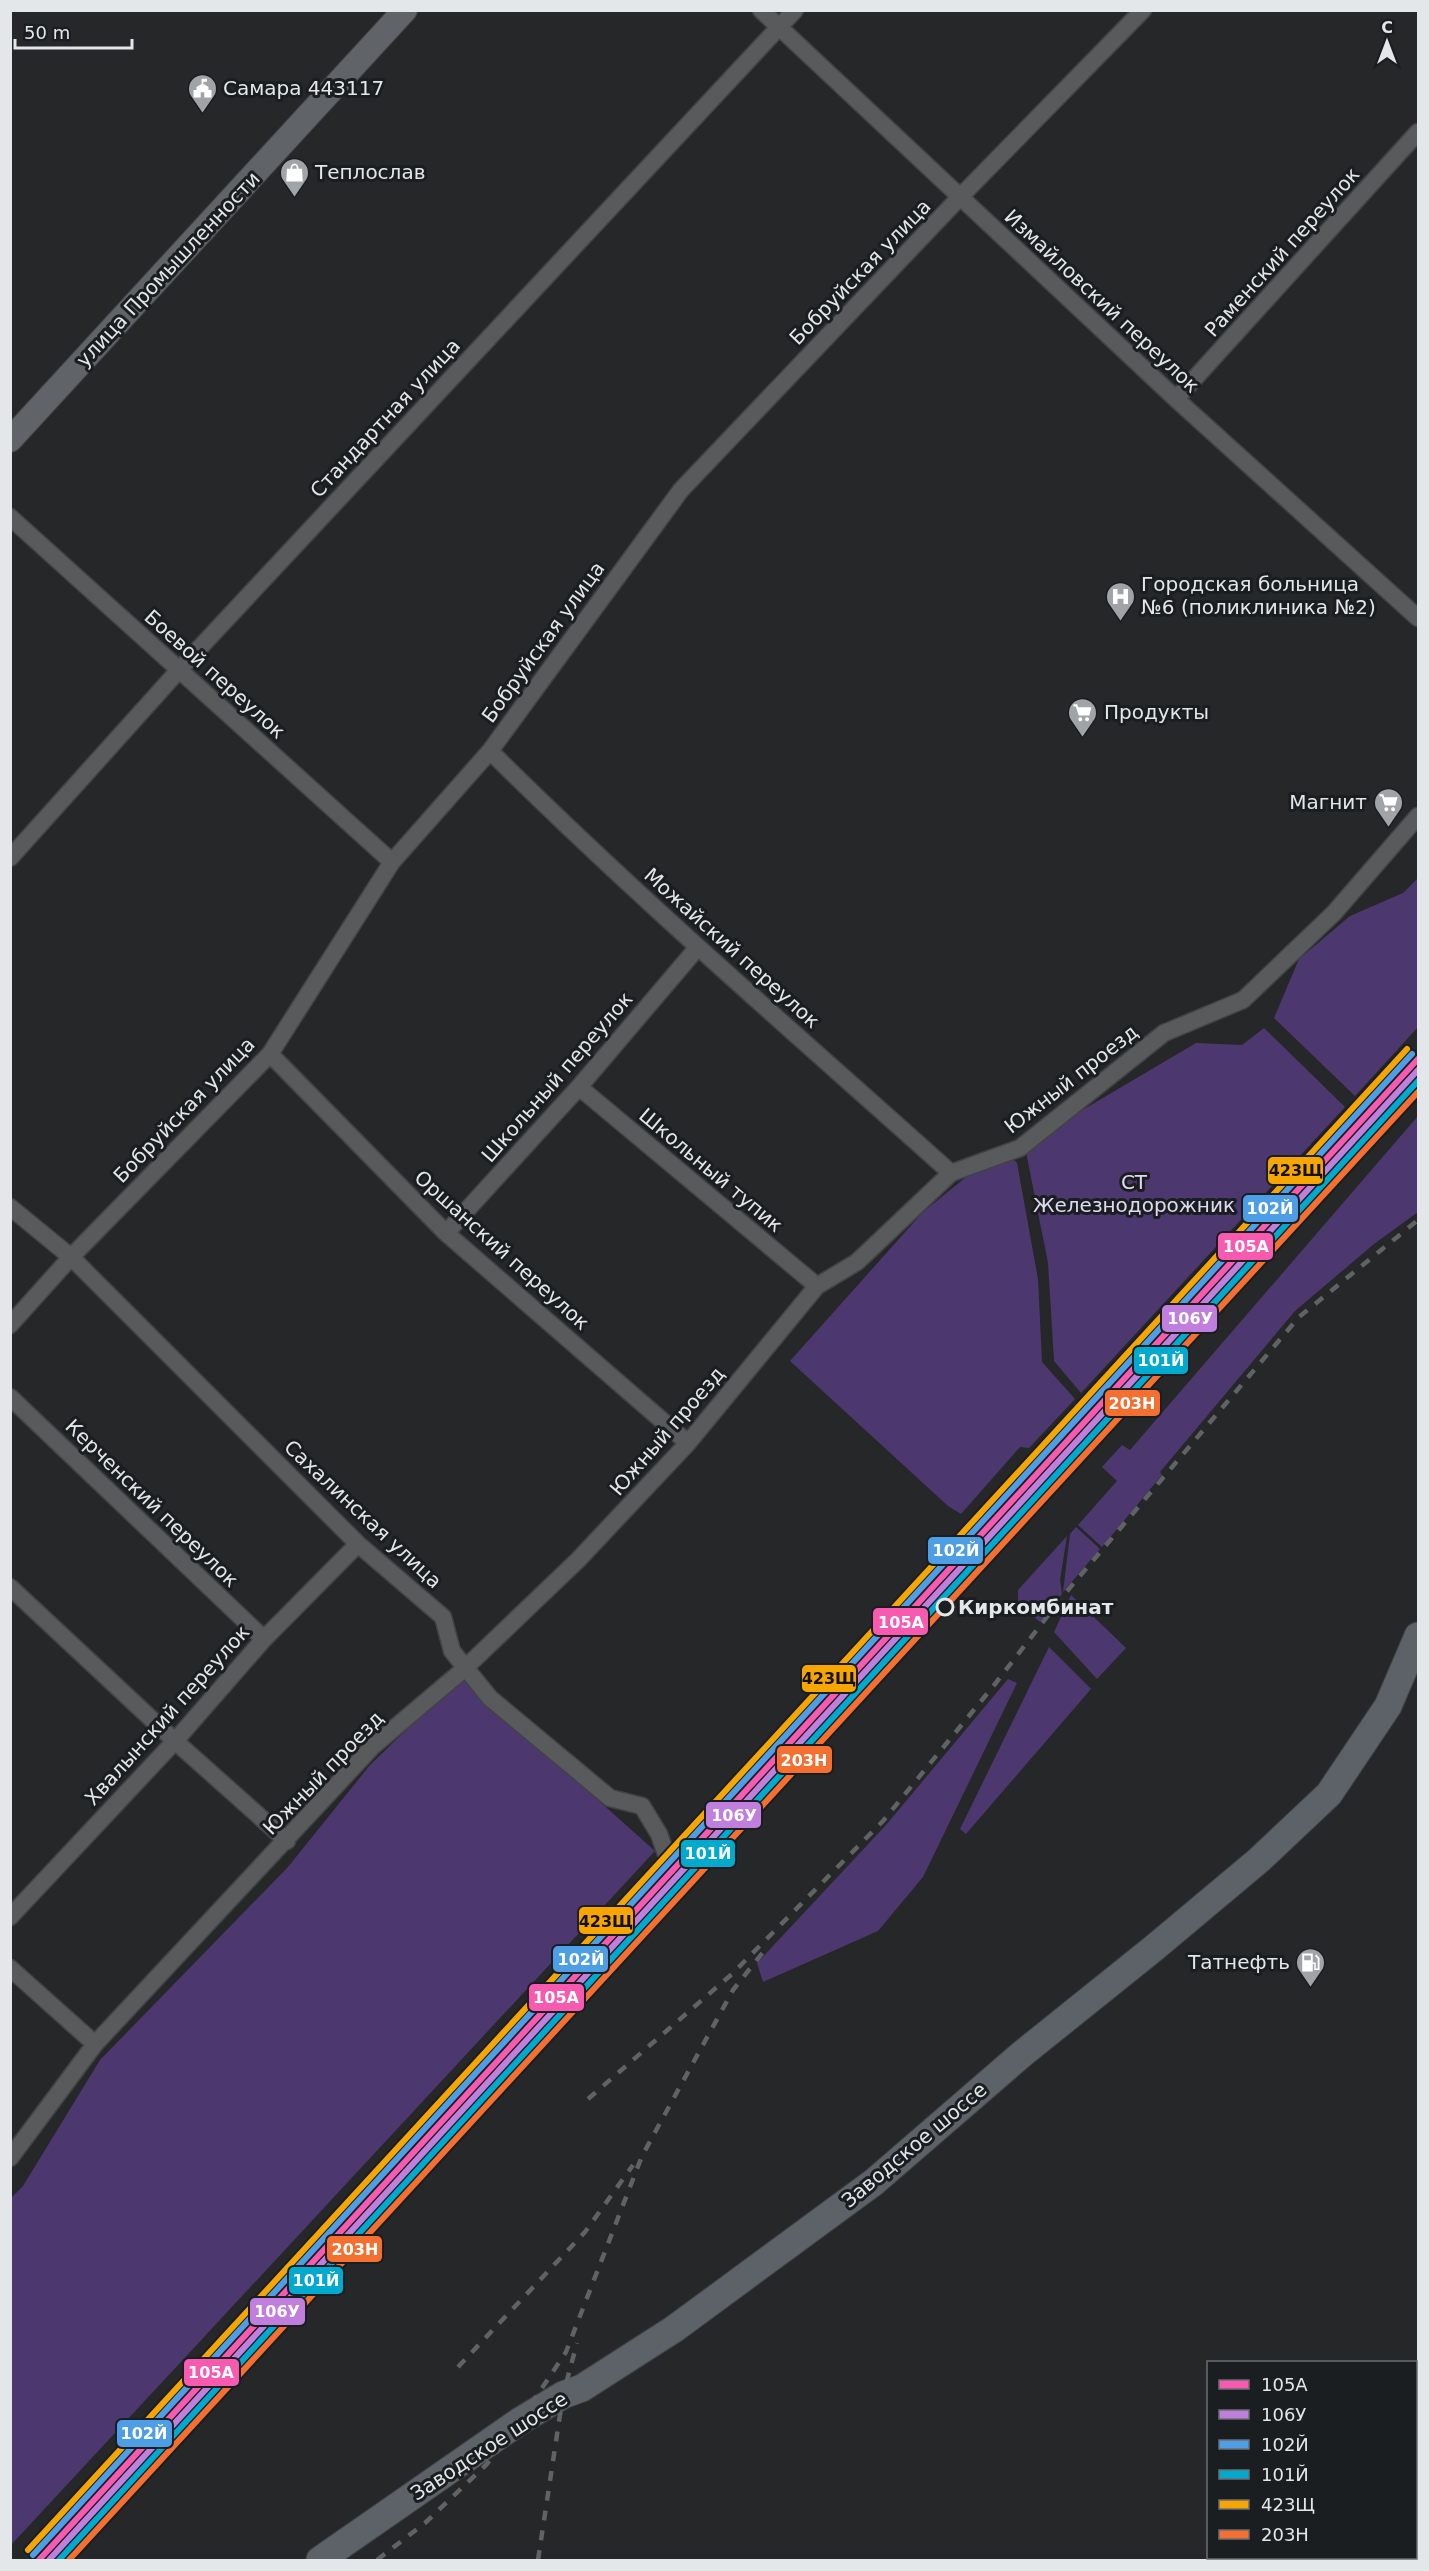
<svg xmlns="http://www.w3.org/2000/svg" width="1429" height="2571" font-family="'DejaVu Sans',sans-serif">
  <style>
    .green { fill: #4c386e }
    .lines { fill: none; stroke-linecap: round; stroke-linejoin: round }
    .street-casing { stroke: #424345; stroke-width: 19 }
    .secondary-casing { stroke: #424345; stroke-width: 26 }
    .primary-casing { stroke: #424345; stroke-width: 29 }
    .street { stroke: #585a5c; stroke-width: 16 }
    .secondary { stroke: #606368; stroke-width: 24 }
    .primary { stroke: #5d6168; stroke-width: 27 }
    .rail { stroke: #616264; stroke-width: 4.5; stroke-dasharray: 10 10; stroke-linecap: butt }
    .rail-1-casing { stroke: #1a1e21; stroke-width: 10 }
    .rail-2-casing { stroke: #1a1e21; stroke-width: 10 }
    .rail-3-casing { stroke: #1a1e21; stroke-width: 10 }
    .rail-4-casing { stroke: #1a1e21; stroke-width: 10 }
    .rail-5-casing { stroke: #1a1e21; stroke-width: 10 }
    .rail-6-casing { stroke: #1a1e21; stroke-width: 10 }
    .rail-1 { stroke: #f75aaf; stroke-width: 6 }
    .rail-2 { stroke: #c07fdc; stroke-width: 6 }
    .rail-3 { stroke: #4d9ee5; stroke-width: 6 }
    .rail-4 { stroke: #00a9ce; stroke-width: 6 }
    .rail-5 { stroke: #f7a600; stroke-width: 6 }
    .rail-6 { stroke: #f46f30; stroke-width: 6 }
    .stop-dot { fill: #1a1e21; stroke: #e4e7ea; stroke-width: 3 }
    .labels { text-anchor: middle; stroke-width: 6; stroke-linejoin: round; paint-order: stroke }
    .poi-label { font-size: 20px; fill: #e4e7ea; stroke: #1a1e21; text-anchor: start }
    .street-label { font-size: 20px; fill: #e4e7ea; stroke: #1a1e21 }
    .park-label { font-size: 20px; fill: #e0daf0; stroke: #1a1e21 }
    .stop-label { font-size: 20px; font-weight: bold; fill: #e4e7ea; stroke: #1a1e21; text-anchor: start }
    .line-badge { stroke: #1a1e21; stroke-width: 2 }
    .badge-label { font-size: 16px; text-anchor: middle; font-weight: bold; fill: #fff }
    .pale-badge-label { font-size: 16px; text-anchor: middle; font-weight: bold; fill: #111 }
  </style>
  <rect width="100%" height="100%" fill="#252729"/>
  <path class="green" d="M1418 878V1027L1355 1096 1274 1018 1299 959 1350 916 1403 893Z
    M1264 1028 1345 1107 1081 1393 1054 1361 1048 1263 1026 1152 1052 1128 1196 1043 1242 1045Z
    M1418 1116V1212L1374 1244 1295 1311 1160 1472 1162 1475 1102 1547 1078 1525 1117 1481 1102 1467 1122 1445 1130 1450Z
    M1012 1157 1017 1163 1038 1279 1042 1362 1075 1399 1029 1448 1020 1447 961 1514 948 1506 790 1361 923 1212 971 1173Z
    M1076 1527 1100 1549 1063 1592 1070 1534Z
    M1067 1536 1060 1580 1062 1594 1040 1622 1018 1603V1590Z
    M1071 1595 1126 1648 1097 1679 1054 1632Z
    M1049 1647 1091 1689 966 1834 960 1829Z
    M464 1674 486 1700 655 1851 11 2545V2198L23 2186 100 2060 288 1867 370 1765Z
    M1008 1679 1017 1683 923 1877 878 1931 763 1982 757 1963 886 1825Z"/>
  <g class="lines">
    <defs>
      <path id="street" d="M761 10 1176 399 1418 618
        M1176 399 1418 132
        M10 517 392 862
        M490 751C638 898 796 1034 951 1173
        M10 858 179 670 795 10
        M270 1054 446 1233 688 1443
        M579 1087 817 1286
        M10 1207 71 1257 358 1544 443 1617 452 1651 490 1698 610 1798 642 1806 659 1834 666 1854
        M446 1233 579 1087 698 947
        M10 1325 71 1257 270 1054 392 862 490 751 681 490 960 197 1143 10
        M10 1397 264 1639
        M10 1587 175 1741 287 1841
        M10 1917 175 1741 264 1639 358 1544
        M10 1968 95 2044
        M10 2158 95 2044 372 1747 463 1670 578 1560 688 1443 817 1286 857 1262 951 1173 1020 1148 1164 1033 1243 1000 1334 913 1418 816"/>
      <path id="secondary" d="M10 440 405 10"/>
      <path id="primary" d="M320 2560 520 2421 563 2395 582 2388 674 2329 874 2182 1022 2054 1154 1948 1259 1860 1329 1794 1388 1706 1418 1636"/>
    </defs>
    <use href="#street" class="street-casing"/>
    <use href="#secondary" class="secondary-casing"/>
    <use href="#primary" class="primary-casing"/>
    <use href="#street" class="street"/>
    <use href="#secondary" class="secondary"/>
    <use href="#primary" class="primary"/>
    <path class="rail" d="M588 2099 732 1974 883 1821 995 1684 1063 1596 1299 1317 1418 1220
      M458 2367 585 2232 633 2165
      M377 2560 425 2523 487 2464 520 2421 566 2352 642 2156 733 1990 764 1951
      M538 2560 563 2395 577 2343"/>
    <defs>
      <path id="rail-1" d="M39 2560 1418 1059"/>
      <path id="rail-2" d="M49 2560 1418 1070"/>
      <path id="rail-3" d="M33 2555 1412 1054"/>
      <path id="rail-4" d="M59 2560 1418 1081"/>
      <path id="rail-5" d="M28 2550 1407 1049"/>
      <path id="rail-6" d="M69 2560 1418 1092"/>
    </defs>
    <use href="#rail-1" class="rail-1-casing"/>
    <use href="#rail-2" class="rail-2-casing"/>
    <use href="#rail-3" class="rail-3-casing"/>
    <use href="#rail-4" class="rail-4-casing"/>
    <use href="#rail-5" class="rail-5-casing"/>
    <use href="#rail-6" class="rail-6-casing"/>
    <use href="#rail-1" class="rail-1"/>
    <use href="#rail-2" class="rail-2"/>
    <use href="#rail-3" class="rail-3"/>
    <use href="#rail-4" class="rail-4"/>
    <use href="#rail-5" class="rail-5"/>
    <use href="#rail-6" class="rail-6"/>
  </g>
  <defs>
    <symbol id="civic-pin" viewBox="-11 -11 22 30"><path d="M0 17L-7.5 6A9.5 9.5 0 1 1 7.5 6Z" fill="#a1a4a6" stroke="#1a1e21"/><path d="M-.6-6.5H3V-4.5H.6V-3L4-1V1h2V6H-6V1h2V-1L-.6-3ZM-1.2 2.5V6h2.4V2.5Z" fill="#fff"/></symbol>
    <symbol id="shop-pin" viewBox="-11 -11 22 30"><path d="M0 17L-7.5 6A9.5 9.5 0 1 1 7.5 6Z" fill="#a1a4a6" stroke="#1a1e21"/><path d="M-5-2.5h2.3a2.7 3.5 0 0 1 5.4 0H5L5.5 6h-11ZM-1.5-2.5h3a1.5 2.3 0 0 0-3 0Z" fill="#fff"/></symbol>
    <symbol id="hospital-pin" viewBox="-11 -11 22 30"><path d="M0 17L-7.5 6A9.5 9.5 0 1 1 7.5 6Z" fill="#a1a4a6" stroke="#1a1e21"/><path d="M-5-5h3v3.5h4V-5h3V5h-3V1.5h-4V5h-3Z" fill="#fff"/></symbol>
    <symbol id="supermarket-pin" viewBox="-11 -11 22 30"><path d="M0 17L-7.5 6A9.5 9.5 0 1 1 7.5 6Z" fill="#a1a4a6" stroke="#1a1e21"/><path d="M-6-5.5h2.5l.6 2H6L4.5 2H-2.5L-4.4-4H-6ZM-1.5 3.2a1.3 1.3 0 1 0 .1 0ZM3 3.2a1.3 1.3 0 1 0 .1 0Z" fill="#fff"/></symbol>
    <symbol id="fuel-pin" viewBox="-11 -11 22 30"><path d="M0 17L-7.5 6A9.5 9.5 0 1 1 7.5 6Z" fill="#a1a4a6" stroke="#1a1e21"/><path d="M-5.5-6h7V0h2V4h1.3V-2.5L3-4.5l.8-.8L6-3V5H2.5V1h-1V6h-7ZM-4.2-4.7v3.2H.2V-4.7Z" fill="#fff"/></symbol>
  </defs>
  <g fill-rule="evenodd">
    <use href="#civic-pin" x="186" y="72" width="33" height="45"/>
    <use href="#shop-pin" x="278" y="156" width="33" height="45"/>
    <use href="#hospital-pin" x="1104" y="580" width="33" height="45"/>
    <use href="#supermarket-pin" x="1066" y="696" width="33" height="45"/>
    <use href="#supermarket-pin" x="1372" y="786" width="33" height="45"/>
    <use href="#fuel-pin" x="1294" y="1946" width="33" height="45"/>
  </g>
  <circle class="stop-dot" cx="945" cy="1607" r="8"/>
  <g class="labels">
    <g class="poi-label">
      <text x="223" y="95">Самара 443117</text>
      <text x="315" y="179">Теплослав</text>
      <text x="1141" y="591">Городская больница<tspan x="1141" dy="23">№6 (поликлиника №2)</tspan></text>
      <text x="1104" y="719">Продукты</text>
      <text x="1367" y="809" text-anchor="end">Магнит</text>
      <text x="1290" y="1969" text-anchor="end">Татнефть</text>
    </g>
    <g class="street-label">
      <text transform="translate(1282 252) rotate(-48)" y="7">Раменский переулок</text>
      <text transform="translate(168 269) rotate(-47)" y="7">улица Промышленности</text>
      <text transform="translate(860 272) rotate(-46)" y="7">Бобруйская улица</text>
      <text transform="translate(1102 301) rotate(43)" y="7">Измайловский переулок</text>
      <text transform="translate(385 418) rotate(-47)" y="7">Стандартная улица</text>
      <text transform="translate(543 642) rotate(-54)" y="7">Бобруйская улица</text>
      <text transform="translate(215 674) rotate(42)" y="7">Боевой переулок</text>
      <text transform="translate(732 948) rotate(42)" y="7">Можайский переулок</text>
      <text transform="translate(557 1077) rotate(-49)" y="7">Школьный переулок</text>
      <text transform="translate(1071 1079) rotate(-38)" y="7">Южный проезд</text>
      <text transform="translate(184 1110) rotate(-46)" y="7">Бобруйская улица</text>
      <text transform="translate(711 1170) rotate(40)" y="7">Школьный тупик</text>
      <text transform="translate(502 1250) rotate(42)" y="7">Оршанский переулок</text>
      <text transform="translate(667 1431) rotate(-49)" y="7">Южный проезд</text>
      <text transform="translate(152 1503) rotate(44)" y="7">Керченский переулок</text>
      <text transform="translate(363 1514) rotate(43)" y="7">Сахалинская улица</text>
      <text transform="translate(167 1715) rotate(-48)" y="7">Хвалынский переулок</text>
      <text transform="translate(323 1773) rotate(-46)" y="7">Южный проезд</text>
      <text transform="translate(914 2145) rotate(-40)" y="7">Заводское шоссе</text>
      <text transform="translate(489 2446) rotate(-33)" y="7">Заводское шоссе</text>
    </g>
    <g class="park-label">
      <text x="1134" y="1189">СТ<tspan x="1134" dy="23">Железнодорожник</tspan></text>
    </g>
    <g class="stop-label">
      <text x="958" y="1614">Киркомбинат</text>
    </g>
  </g>
  <g class="line-badge">
    <rect x="1267" y="1156" width="57" height="29" rx="6" fill="#f7a600"/>
    <rect x="1242" y="1194" width="57" height="29" rx="6" fill="#4d9ee5"/>
    <rect x="1217" y="1232" width="57" height="29" rx="6" fill="#f75aaf"/>
    <rect x="1161" y="1304" width="57" height="29" rx="6" fill="#c07fdc"/>
    <rect x="1133" y="1346" width="56" height="29" rx="6" fill="#00a9ce"/>
    <rect x="1104" y="1389" width="57" height="28" rx="6" fill="#f46f30"/>
    <rect x="927" y="1536" width="57" height="29" rx="6" fill="#4d9ee5"/>
    <rect x="872" y="1607" width="57" height="29" rx="6" fill="#f75aaf"/>
    <rect x="801" y="1664" width="56" height="29" rx="6" fill="#f7a600"/>
    <rect x="776" y="1745" width="57" height="29" rx="6" fill="#f46f30"/>
    <rect x="705" y="1801" width="57" height="28" rx="6" fill="#c07fdc"/>
    <rect x="680" y="1839" width="56" height="29" rx="6" fill="#00a9ce"/>
    <rect x="578" y="1906" width="56" height="29" rx="6" fill="#f7a600"/>
    <rect x="552" y="1945" width="57" height="28" rx="6" fill="#4d9ee5"/>
    <rect x="528" y="1983" width="57" height="29" rx="6" fill="#f75aaf"/>
    <rect x="326" y="2235" width="57" height="28" rx="6" fill="#f46f30"/>
    <rect x="288" y="2266" width="56" height="29" rx="6" fill="#00a9ce"/>
    <rect x="249" y="2297" width="57" height="29" rx="6" fill="#c07fdc"/>
    <rect x="183" y="2358" width="57" height="29" rx="6" fill="#f75aaf"/>
    <rect x="116" y="2419" width="57" height="29" rx="6" fill="#4d9ee5"/>
  </g>
  <g class="badge-label">
    <text x="1270" y="1214">102Й</text>
    <text x="1246" y="1252">105А</text>
    <text x="1190" y="1324">106У</text>
    <text x="1161" y="1366">101Й</text>
    <text x="1132" y="1409">203Н</text>
    <text x="956" y="1556">102Й</text>
    <text x="901" y="1628">105А</text>
    <text x="804" y="1766">203Н</text>
    <text x="734" y="1821">106У</text>
    <text x="708" y="1859">101Й</text>
    <text x="581" y="1965">102Й</text>
    <text x="556" y="2003">105А</text>
    <text x="355" y="2255">203Н</text>
    <text x="316" y="2286">101Й</text>
    <text x="277" y="2317">106У</text>
    <text x="211" y="2378">105А</text>
    <text x="144" y="2439">102Й</text>
  </g>
  <g class="pale-badge-label">
    <text x="1296" y="1176">423Щ</text>
    <text x="829" y="1684">423Щ</text>
    <text x="606" y="1927">423Щ</text>
  </g>
  <rect width="1429" height="2571" fill="none" stroke="#e4e7ea" stroke-width="24"/>
  <rect x="1207" y="2361" width="210" height="198" fill="#1a1e21" stroke="#6b6e71" stroke-width="1.5"/>
  <rect x="1219" y="2380" width="30" height="9" fill="#f75aaf" stroke="#6b6e71" stroke-width="1.5"/>
  <text x="1261" y="2391" font-size="18" fill="#e4e7ea">105А</text>
  <rect x="1219" y="2410" width="30" height="9" fill="#c07fdc" stroke="#6b6e71" stroke-width="1.5"/>
  <text x="1261" y="2421" font-size="18" fill="#e4e7ea">106У</text>
  <rect x="1219" y="2440" width="30" height="9" fill="#4d9ee5" stroke="#6b6e71" stroke-width="1.5"/>
  <text x="1261" y="2451" font-size="18" fill="#e4e7ea">102Й</text>
  <rect x="1219" y="2470" width="30" height="9" fill="#00a9ce" stroke="#6b6e71" stroke-width="1.5"/>
  <text x="1261" y="2481" font-size="18" fill="#e4e7ea">101Й</text>
  <rect x="1219" y="2500" width="30" height="9" fill="#f7a600" stroke="#6b6e71" stroke-width="1.5"/>
  <text x="1261" y="2511" font-size="18" fill="#e4e7ea">423Щ</text>
  <rect x="1219" y="2530" width="30" height="9" fill="#f46f30" stroke="#6b6e71" stroke-width="1.5"/>
  <text x="1261" y="2541" font-size="18" fill="#e4e7ea">203Н</text>
  <g transform="translate(1387 42)" stroke="#1a1e21" stroke-width="4.5" paint-order="stroke">
  <path d="M0-4.5L10 22L0 15L-10 22Z" fill="#e4e7ea"/>
  <text y="-9" font-size="16" font-weight="bold" text-anchor="middle" fill="#e4e7ea">С</text>
  </g>
  <path d="M15 39v9h117v-9" fill="none" stroke="#e4e7ea" stroke-width="3"/>
  <text x="24" y="39" font-size="18" fill="#e4e7ea" stroke="#1a1e21" stroke-width="4.5" paint-order="stroke">50 m</text>
</svg>
